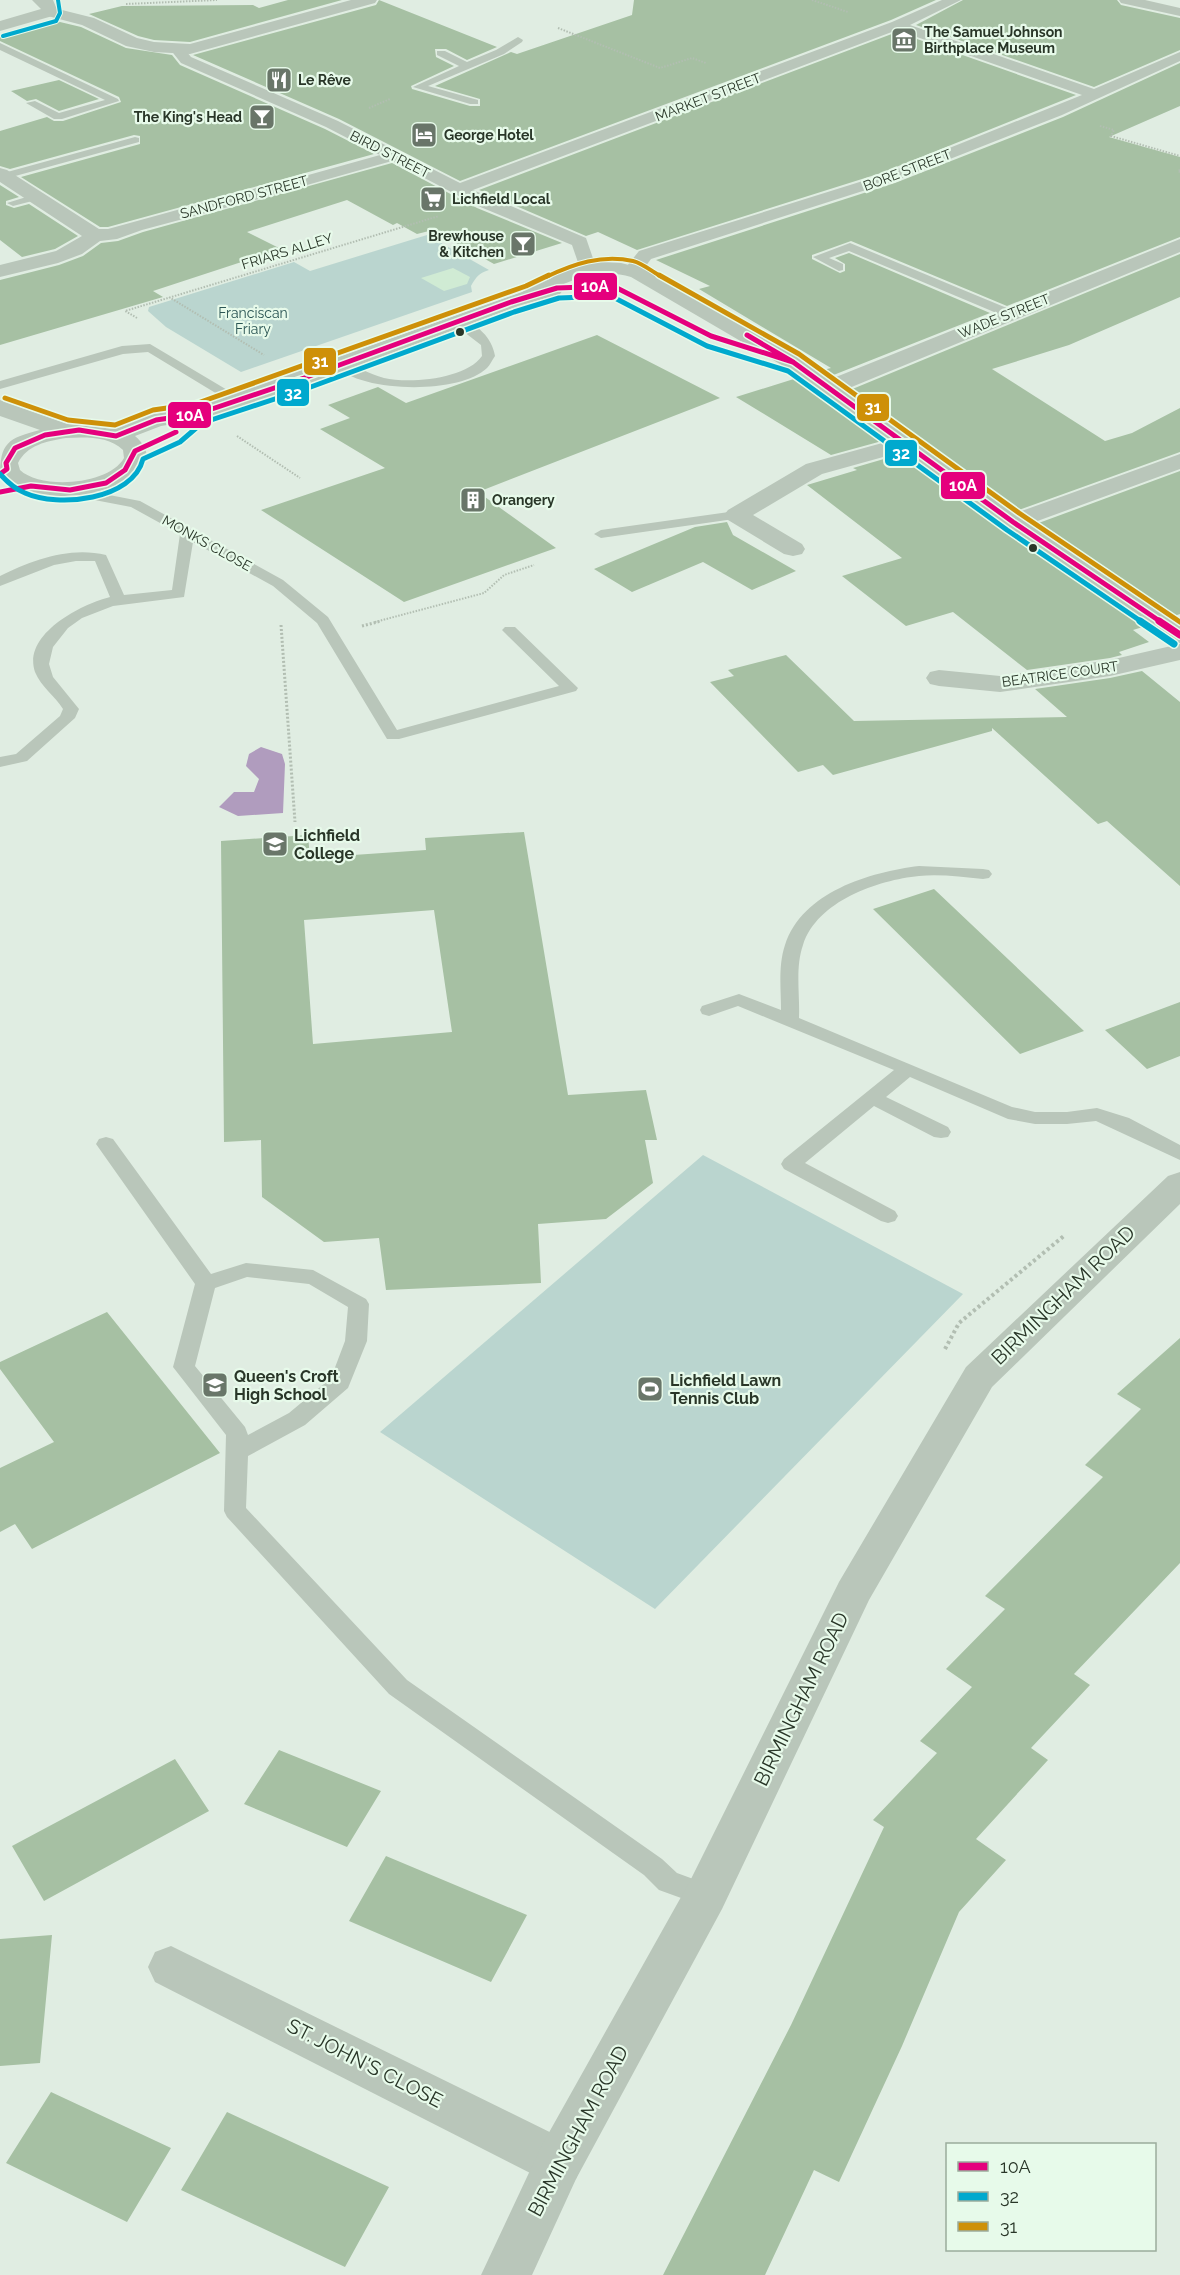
<svg xmlns="http://www.w3.org/2000/svg" width="1180" height="2275" font-family="Raleway,sans-serif">
  <style>
    .green { fill: #bad5cf }
    .plaza { fill: #d0ebd4 }
    .water { fill: #b09cbe }
    .building { fill: #a6c0a3; fill-rule: evenodd }
    .lines { fill: none; stroke-linecap: round; stroke-linejoin: round }
    .path-far2 { stroke: #b2beb2; stroke-width: 2; stroke-dasharray: 1.5 1.5; stroke-linecap: butt }
    .path-far1 { stroke: #b2beb2; stroke-width: 3; stroke-dasharray: 2 2; stroke-linecap: butt }
    .path { stroke: #b2beb2; stroke-width: 4; stroke-dasharray: 3 3; stroke-linecap: butt }
    .service { fill: #b9c6ba; fill-rule: evenodd }
    .pedestrian { fill: #b9c6ba; fill-rule: evenodd }
    .minor { fill: #b9c6ba; fill-rule: evenodd }
    .tertiary { fill: #b9c6ba; fill-rule: evenodd }
    .bus-1-far1-casing { stroke: #e7faea; stroke-width: 8 }
    .bus-1-casing { stroke: #e7faea; stroke-width: 10 }
    .bus-2-far2-casing { stroke: #e7faea; stroke-width: 6 }
    .bus-2-far1-casing { stroke: #e7faea; stroke-width: 8 }
    .bus-2-casing { stroke: #e7faea; stroke-width: 10 }
    .bus-3-far1-casing { stroke: #e7faea; stroke-width: 6 }
    .bus-3-casing { stroke: #e7faea; stroke-width: 8 }
    .bus-1-far1 { stroke: #e5007d; stroke-width: 5 }
    .bus-1 { stroke: #e5007d; stroke-width: 7 }
    .bus-2-far2 { stroke: #00a9ce; stroke-width: 4 }
    .bus-2-far1 { stroke: #00a9ce; stroke-width: 5 }
    .bus-2 { stroke: #00a9ce; stroke-width: 7 }
    .bus-3-far1 { stroke: #ce9008; stroke-width: 4 }
    .bus-3 { stroke: #ce9008; stroke-width: 5 }
    .bus-dot { fill: #293628; stroke: #e7faea; stroke-width: 2 }
    .labels { text-anchor: middle; stroke-width: 4.5; stroke-linejoin: round; paint-order: stroke }
    .far-poi-label { font-size: 14px; font-weight: bold; fill: #293628; stroke: #e7faea; text-anchor: start }
    .far-street-label { font-size: 14px; fill: #293628; stroke: #e7faea }
    .far-park-label { font-size: 14px; fill: #2b5554; stroke: #e7faea }
    .poi-label { font-size: 16px; font-weight: bold; fill: #293628; stroke: #e7faea; text-anchor: start }
    .near-street-label { font-size: 20px; fill: #293628; stroke: #e7faea }
    .line-badge { stroke: #e7faea; stroke-width: 2 }
    .badge-label { font-size: 16px; text-anchor: middle; font-weight: bold; fill: #fff }
  </style>
  <rect width="100%" height="100%" fill="#e0ede2"/>
  <path class="green" d="M427 235 489 270C479 273 476 277 471 286L472 292 241 372 166 327 148 311 149 307 294 262 310 271Z
    M703 1155 963 1294 655 1609 380 1432Z"/>
  <path class="plaza" d="M453 268 470 277 467 284 444 291 421 278Z"/>
  <path class="water" d="M261 747 282 754 285 764 283 813 238 816 219 807 234 792H254L259 779 246 766 249 754Z"/>
  <path class="building" d="M288 0H342L190 42 154 40 138 36 89 14 122 6 253 5 259 8Z
    M379 0 497 47 467 60 446 49H435L436 57 454 66 411 86 412 89 470 106H480V99L435 86 511 52 517 54 632 15 634 0H936L891 20 460 181 339 119 193 55 376 5Z
    M963 0H1117L1121 5 1180 18V50L1094 87 916 25Z
    M60 22 81 27 126 48 172 55 180 65 325 129 374 154 108 227H100L21 177 140 144V136L134 135 10 169 0 166V131L47 117 54 121H63L121 102 119 97 0 41V37Z
    M897 32 1076 95 881 173 637 250 598 232 586 236 479 190Z
    M1180 63V106L1109 137 1180 157V237L1007 306 851 241 812 255V259L840 273 845 271V264L835 258 849 253 990 313 831 376 823 370 831 368 699 289 710 286 656 260 895 183 1063 117Z
    M59 80 99 99 59 111 36 99 27 101 11 91Z
    M392 163 477 208 562 243 494 264 433 230 417 234 397 223 393 225 347 200 247 232 281 249 153 291 163 297 0 345V280L59 265 83 256 101 243 118 241 143 232Z
    M0 185 19 197 6 201V205L14 208 29 204 78 236 55 249 22 257 0 240Z
    M1180 254V297L1069 345 992 369 1105 441 1132 433 1180 408V452L1016 511 850 390Z
    M597 335 720 398 478 492 556 548 404 602 261 510 385 468 320 429 350 418 328 405 378 387 406 403Z
    M797 378 882 441 831 455 736 397Z
    M901 454 1004 529 1146 626 1133 630 1149 642 1119 652 1122 655 1110 658 1027 670 953 612 906 626 842 576 902 558 807 485 857 470 853 468Z
    M1180 471V614L1174 616 1036 524Z
    M727 522 733 535 796 571 752 590 703 562 632 592 594 569 695 527Z
    M786 655 854 721 1067 717 1035 689 1110 678 1142 671 1180 702V886L1107 821 1098 824 992 728V731L833 775 823 765 798 772 710 682 734 676 728 670Z
    M524 832 568 1095 646 1090 657 1140H645L653 1183 606 1219 538 1224 541 1283 386 1290 379 1238 324 1242 262 1197 261 1140 224 1142 221 841 308 835 310 858 426 850 425 838ZM434 910 452 1032 313 1044 304 920Z
    M934 889 1084 1031 1020 1054 873 909Z
    M1180 1002V1056L1147 1069 1105 1030Z
    M107 1312 220 1453 32 1549 15 1524 0 1532V1468L54 1442 0 1369V1362Z
    M1180 1338V1563L1074 1674 1090 1685 1031 1748 1048 1760 976 1839 1006 1860 959 1912 902 2046 839 2182 814 2170 765 2275H663L791 2025 884 1827 873 1820 937 1753 920 1741 972 1687 946 1669 1005 1609 985 1596 1103 1477 1085 1465 1141 1409 1117 1394Z
    M279 1750 381 1791 347 1847 244 1804Z
    M175 1759 209 1811 44 1901 12 1846Z
    M386 1856 527 1915 491 1982 349 1921Z
    M52 1935 40 2063 0 2066V1939Z
    M51 2092 171 2148 127 2222 6 2163Z
    M227 2112 389 2187 345 2267 181 2190Z"/>
  <g class="lines">
    <path class="path-far2" d="M812 0 848 12
      M126 4 217 0
      M558 28 660 68 692 58 706 63
      M369 108 390 99
      M1100 126 1114 130 1111 136 1180 156
      M1180 170 1178 171 1180 172
      M169 297 264 355
      M137 318 125 311 439 216
      M237 436 300 478
      M375 622 484 593 504 575 534 565"/>
    <path class="path-far1" d="M281 625 295 822
      M362 626 381 621"/>
    <path class="path" d="M945 1349 959 1323 1065 1235"/>
    <path class="service" d="M518 37 523 40 522 42 504 54 428 86 478 100V104H470L413 87 459 66 437 55V51H445L467 62 496 50Z
      M0 43 118 99 119 101 62 119H54L26 103 35 101 59 113 105 100 0 50Z
      M135 137 139 138V142L8 178H0V174Z
      M36 194 40 195V199L13 206 7 203Z
      M850 243 1014 311 1016 314 1014 317H1006L849 251 829 258 843 264V270L839 271 813 257Z
      M459 318C477 324 492 337 495 356 492 360 490 365 487 368 459 395 360 393 334 365L340 361C355 365 369 374 384 378 410 384 466 379 482 356L481 345 455 325 453 322 455 319Z
      M150 344 244 400 242 403H232L148 352 123 354 0 389V381L122 346Z
      M63 486 140 501 283 580 328 617 397 730 559 686 505 633 502 630 505 627H515L578 688 576 691 399 739H387L317 623 273 586 193 542 184 597 113 606 82 618 68 628 53 647 49 664 53 677 79 709 75 718 27 761 0 767V757L16 754 60 716 63 709C55 696 41 687 35 672 22 634 82 604 110 597L95 561H76L54 565 0 586V576C32 560 70 546 106 555L124 595 172 590 180 534 131 507 58 493 56 490Z
      M736 511 743 515 741 518 601 538 594 534 601 530Z
      M919 866 983 869 989 870 992 874 989 878 983 879C962 877 940 874 919 876 878 880 817 901 803 945 795 968 800 994 799 1018L1012 1107 1035 1112H1067L1097 1108 1129 1118 1180 1145V1160L1096 1121 1067 1124H1035L1008 1119 910 1077 886 1097 948 1127 951 1132 948 1137 941 1138 934 1137 874 1106 805 1163 895 1211 898 1216 895 1221 888 1223 881 1221 784 1169 781 1164 784 1159 894 1070 738 1006 709 1016 702 1014 700 1010 702 1006 739 994 781 1010C781 989 778 966 785 945 802 892 870 872 919 866Z
      M106 1137 113 1139 211 1274 246 1263 313 1270 366 1299 369 1304 367 1341 348 1388 305 1425 248 1456 246 1508 407 1680 662 1859 677 1873 715 1887 719 1895 715 1903 706 1907 659 1890 644 1875 389 1694 227 1517 224 1511 226 1435 173 1367 195 1284 96 1144 99 1139ZM247 1277 309 1284 348 1307 345 1341 331 1378 289 1413 248 1435 245 1427 195 1366 215 1288Z"/>
    <path class="pedestrian" d="M942 0H961L910 25 1094 89 1180 52V61L1062 115 894 181 651 259C644 268 639 278 626 275L623 271 639 251 882 175 1082 95 897 30 473 190 586 238 597 270 594 274H582L572 245 478 206 392 161 300 187 294 185 292 182 294 179 380 155 326 127 181 63 170 49 177 45 182 46 191 57 338 121 460 183 892 22Z
      M1119 0H1145L1180 8V16L1121 3Z"/>
    <path class="minor" d="M351 0H377L375 3 190 54 154 52 126 46 82 25 44 15 42 12 50 7 94 18 137 38 154 42 190 44Z
      M0 168 7 170 99 229H108L300 176 307 178 309 182 307 186 142 230 117 239 100 241 82 254 58 263 0 277V265L56 251 82 236 0 182Z
      M1180 239V252L837 393 829 395 821 393 818 388 821 383Z
      M904 437 912 439 915 444 912 449 822 474 753 515 802 544 805 549 802 554 793 556 784 554 728 520 724 515 728 510 806 464Z
      M1180 454V469L1021 527 1013 529 1005 527 1001 522 1005 517Z
      M1180 644V660L1110 676 1000 692 939 686 930 684 926 678 930 672 939 670 1000 676 1110 660Z
      M171 1946 576 2145 583 2162 576 2179 559 2186 542 2179 155 1982 148 1967 155 1952Z"/>
    <path class="tertiary" d="M32 0H53L58 12 56 15 0 31V21L41 9Z
      M601 262 621 263 645 269 801 357 1021 517 1180 623V643L1171 640 1005 527 785 367 631 277C608 270 581 275 560 286L563 290 560 294 518 306 312 383 205 419 161 426 135 436C190 483 34 521 0 476 0 443 8 438 40 430L0 416V400L68 424 114 429 148 415 193 408 522 292C547 276 571 266 601 262ZM66 438C85 437 109 436 123 450L124 458C109 485 41 490 20 470L18 463C27 445 47 441 66 438Z
      M1180 1172V1204L992 1387 869 1600 722 1909 576 2179 532 2275H481L542 2145 690 1881 839 1582 966 1367 1168 1176Z"/>
    <defs>
      <path id="bus-1-far1" d="M747 335 793 362 1013 522 1161 622
        M0 474 7 469 6 463 15 448 45 435 79 430 116 436 156 420 197 414 304 378 511 302 557 288 613 286 711 336 793 362
        M0 492 31 486 70 490 106 483 125 470 135 451 176 432"/>
      <path id="bus-1" d="M1159 621 1180 635"/>
      <path id="bus-2-far2" d="M3 36 56 21 60 13 58 0"/>
      <path id="bus-2-far1" d="M0 474C8 483 15 489 25 493 58 508 133 500 143 459L180 442 202 423 308 388 514 312 559 298 611 296 707 346 788 371 1007 530 1142 622"/>
      <path id="bus-2" d="M1140 621 1174 644"/>
      <path id="bus-3-far1" d="M546 277C573 264 602 254 633 261 642 263 653 272 662 277"/>
      <path id="bus-3" d="M659 275 799 354 1019 513 1180 622
        M5 398 68 420 115 425 153 410 195 404 526 286 549 275"/>
    </defs>
    <use href="#bus-1-far1" class="bus-1-far1-casing"/>
    <use href="#bus-1" class="bus-1-casing"/>
    <use href="#bus-2-far2" class="bus-2-far2-casing"/>
    <use href="#bus-2-far1" class="bus-2-far1-casing"/>
    <use href="#bus-2" class="bus-2-casing"/>
    <use href="#bus-3-far1" class="bus-3-far1-casing"/>
    <use href="#bus-3" class="bus-3-casing"/>
    <use href="#bus-1-far1" class="bus-1-far1"/>
    <use href="#bus-1" class="bus-1"/>
    <use href="#bus-2-far2" class="bus-2-far2"/>
    <use href="#bus-2-far1" class="bus-2-far1"/>
    <use href="#bus-2" class="bus-2"/>
    <use href="#bus-3-far1" class="bus-3-far1"/>
    <use href="#bus-3" class="bus-3"/>
  </g>
  <defs>
    <symbol id="museum-square" viewBox="-11 -11 22 22"><rect x="-9" y="-9" width="18" height="18" rx="4" fill="#697669" stroke="#e7faea"/><path d="M0-6L6-3V-2H-6V-3ZM-5-1h2V3h-2ZM-1-1h2V3h-2ZM3-1h2V3H3ZM-6 4H6V6H-6Z" fill="#fff"/></symbol>
    <symbol id="restaurant-square" viewBox="-11 -11 22 22"><rect x="-9" y="-9" width="18" height="18" rx="4" fill="#697669" stroke="#e7faea"/><path d="M-5-6h1v4h1v-4h1v4h1v-4h1v5L-1.5 .5V6h-2V.5L-5-1ZM5-6V6H3V1.5H1.5Q1.5-4 5-6Z" fill="#fff"/></symbol>
    <symbol id="bar-square" viewBox="-11 -11 22 22"><rect x="-9" y="-9" width="18" height="18" rx="4" fill="#697669" stroke="#e7faea"/><path d="M-6-5H6L.8 .8V4.5H3.5V6h-7V4.5H-.8V.8Z" fill="#fff"/></symbol>
    <symbol id="hotel-square" viewBox="-11 -11 22 22"><rect x="-9" y="-9" width="18" height="18" rx="4" fill="#697669" stroke="#e7faea"/><path d="M-6-4.5h1.5V1H6V5H4.5V3h-9V5H-6ZM-4 0a1.8 1.8 0 1 1 3.6 0ZM.5 0V-2.5h3Q6-2.5 6 0Z" fill="#fff"/></symbol>
    <symbol id="supermarket-square" viewBox="-11 -11 22 22"><rect x="-9" y="-9" width="18" height="18" rx="4" fill="#697669" stroke="#e7faea"/><path d="M-6-5.5h2.5l.6 2H6L4.5 2H-2.5L-4.4-4H-6ZM-1.5 3.2a1.3 1.3 0 1 0 .1 0ZM3 3.2a1.3 1.3 0 1 0 .1 0Z" fill="#fff"/></symbol>
    <symbol id="building-square" viewBox="-11 -11 22 22"><rect x="-9" y="-9" width="18" height="18" rx="4" fill="#697669" stroke="#e7faea"/><path d="M-4-6H4V6H1V3H-1V6H-4ZM-2.5-4.3h1.7v1.8h-1.7ZM.8-4.3h1.7v1.8H.8ZM-2.5-1h1.7V.8h-1.7ZM.8-1h1.7V.8H.8Z" fill="#fff"/></symbol>
    <symbol id="university-square" viewBox="-11 -11 22 22"><rect x="-9" y="-9" width="18" height="18" rx="4" fill="#697669" stroke="#e7faea"/><path d="M0-5L7-2L0 1L-7-2ZM-4 1L0 2.5L4 1V4Q0 6-4 4Z" fill="#fff"/></symbol>
    <symbol id="school-square" viewBox="-11 -11 22 22"><rect x="-9" y="-9" width="18" height="18" rx="4" fill="#697669" stroke="#e7faea"/><path d="M0-5L7-2L0 1L-7-2ZM-4 1L0 2.5L4 1V4Q0 6-4 4Z" fill="#fff"/></symbol>
    <symbol id="stadium-square" viewBox="-11 -11 22 22"><rect x="-9" y="-9" width="18" height="18" rx="4" fill="#697669" stroke="#e7faea"/><path d="M0-5a6.5 5 0 1 0 0 10a6.5 5 0 1 0 0-10ZM-3.5-1.8h7v3.6h-7Z" fill="#fff"/></symbol>
  </defs>
  <g fill-rule="evenodd">
    <use href="#museum-square" x="889" y="25" width="30" height="30"/>
    <use href="#restaurant-square" x="264" y="65" width="30" height="30"/>
    <use href="#bar-square" x="247" y="102" width="30" height="30"/>
    <use href="#hotel-square" x="409" y="120" width="30" height="30"/>
    <use href="#supermarket-square" x="418" y="184" width="30" height="30"/>
    <use href="#bar-square" x="508" y="229" width="30" height="30"/>
    <use href="#building-square" x="458" y="485" width="30" height="30"/>
    <use href="#university-square" x="260" y="829" width="30" height="30"/>
    <use href="#school-square" x="200" y="1370" width="30" height="30"/>
    <use href="#stadium-square" x="635" y="1374" width="30" height="30"/>
  </g>
  <g class="bus-dot">
    <circle cx="460" cy="332" r="5"/>
    <circle cx="1033" cy="548" r="5"/>
  </g>
  <g class="labels">
    <g class="far-poi-label">
      <text x="924" y="37">The Samuel Johnson<tspan x="924" dy="16">Birthplace Museum</tspan></text>
      <text x="298" y="85">Le Rêve</text>
      <text x="242" y="122" text-anchor="end">The King's Head</text>
      <text x="444" y="140">George Hotel</text>
      <text x="452" y="204">Lichfield Local</text>
      <text x="504" y="241" text-anchor="end">Brewhouse<tspan x="504" dy="16">&amp; Kitchen</tspan></text>
      <text x="492" y="505">Orangery</text>
    </g>
    <g class="far-street-label">
      <text transform="translate(708 97) rotate(-21)" y="5">MARKET STREET</text>
      <text transform="translate(390 154) rotate(27)" y="5">BIRD STREET</text>
      <text transform="translate(907 170) rotate(-21)" y="5">BORE STREET</text>
      <text transform="translate(244 197) rotate(-15)" y="5">SANDFORD STREET</text>
      <text transform="translate(287 251) rotate(-17)" y="5">FRIARS ALLEY</text>
      <text transform="translate(1004 316) rotate(-22)" y="5">WADE STREET</text>
      <text transform="translate(207 543) rotate(29)" y="5">MONKS CLOSE</text>
      <text transform="translate(1060 674) rotate(-8)" y="5">BEATRICE COURT</text>
    </g>
    <g class="far-park-label">
      <text x="253" y="318">Franciscan<tspan x="253" dy="16">Friary</tspan></text>
    </g>
    <g class="poi-label">
      <text x="294" y="841">Lichfield<tspan x="294" dy="18">College</tspan></text>
      <text x="234" y="1382">Queen's Croft<tspan x="234" dy="18">High School</tspan></text>
      <text x="670" y="1386">Lichfield Lawn<tspan x="670" dy="18">Tennis Club</tspan></text>
    </g>
    <g class="near-street-label">
      <text transform="translate(1063 1295) rotate(-44)" y="7">BIRMINGHAM ROAD</text>
      <text transform="translate(801 1699) rotate(-64)" y="7">BIRMINGHAM ROAD</text>
      <text transform="translate(365 2063) rotate(27)" y="7">ST. JOHN'S CLOSE</text>
      <text transform="translate(578 2131) rotate(-62)" y="7">BIRMINGHAM ROAD</text>
    </g>
  </g>
  <g class="line-badge">
    <rect x="573" y="272" width="45" height="29" rx="6" fill="#e5007d"/>
    <rect x="303" y="347" width="34" height="29" rx="6" fill="#ce9008"/>
    <rect x="276" y="378" width="34" height="29" rx="6" fill="#00a9ce"/>
    <rect x="856" y="393" width="34" height="29" rx="6" fill="#ce9008"/>
    <rect x="167" y="401" width="45" height="28" rx="6" fill="#e5007d"/>
    <rect x="884" y="439" width="34" height="28" rx="6" fill="#00a9ce"/>
    <rect x="940" y="471" width="46" height="29" rx="6" fill="#e5007d"/>
  </g>
  <g class="badge-label">
    <text x="595" y="292">10A</text>
    <text x="320" y="367">31</text>
    <text x="293" y="399">32</text>
    <text x="873" y="413">31</text>
    <text x="190" y="421">10A</text>
    <text x="901" y="459">32</text>
    <text x="963" y="491">10A</text>
  </g>
  <rect x="946" y="2143" width="210" height="108" fill="#e7faea" stroke="#9bac9c" stroke-width="1.5"/>
  <rect x="958" y="2162" width="30" height="9" fill="#e5007d" stroke="#9bac9c" stroke-width="1.5"/>
  <text x="1000" y="2173" font-size="18" fill="#293628">10A</text>
  <rect x="958" y="2192" width="30" height="9" fill="#00a9ce" stroke="#9bac9c" stroke-width="1.5"/>
  <text x="1000" y="2203" font-size="18" fill="#293628">32</text>
  <rect x="958" y="2222" width="30" height="9" fill="#ce9008" stroke="#9bac9c" stroke-width="1.5"/>
  <text x="1000" y="2233" font-size="18" fill="#293628">31</text>
</svg>
